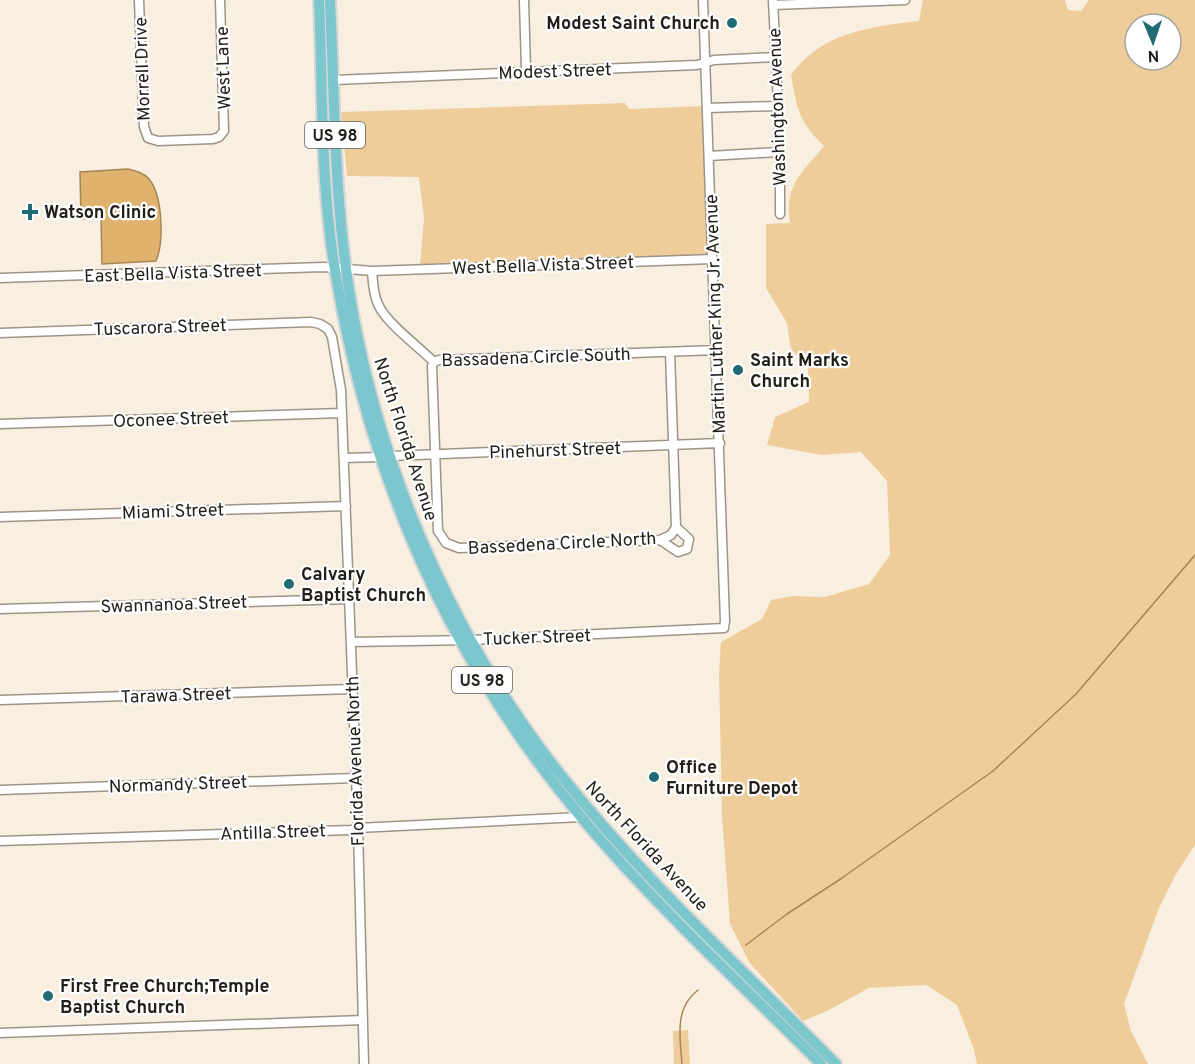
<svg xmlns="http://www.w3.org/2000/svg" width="1195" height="1064" font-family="Overpass,sans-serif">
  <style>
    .green { fill: #efcd9a; fill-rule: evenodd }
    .water { fill: #dfb36e; stroke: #a68654; stroke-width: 1.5 }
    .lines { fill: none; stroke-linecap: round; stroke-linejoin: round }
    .stream { stroke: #a68654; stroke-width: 1.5 }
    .minor-casing { stroke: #9d9487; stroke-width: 11 }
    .major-casing { stroke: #d7d6d6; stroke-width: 14 }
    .minor { stroke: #fff; stroke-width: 8 }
    .major { stroke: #7cc6ce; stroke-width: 10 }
    .poi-dot { fill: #1f6a73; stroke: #fefefe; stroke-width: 2 }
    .labels { text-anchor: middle; stroke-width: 4.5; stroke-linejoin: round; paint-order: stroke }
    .shield { fill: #fefefe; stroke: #64615e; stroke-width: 1.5 }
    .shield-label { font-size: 16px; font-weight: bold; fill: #221e19 }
    .poi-label { font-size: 18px; font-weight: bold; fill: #221e19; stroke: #fefefe; text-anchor: start }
    .street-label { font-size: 18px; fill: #221e19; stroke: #fefefe }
  </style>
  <rect width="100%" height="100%" fill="#f9efe1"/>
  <path class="green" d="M923 0H1065L1068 10 1081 11 1089 0H1195V845L1176 874 1159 908 1124 1004 1131 1031 1148 1064H977L974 1050 957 1005 926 985 869 988 827 1011 803 1021 749 962 730 924 722 815 719 673 721 642 762 619 771 600 792 596 825 597 869 584 890 555 887 481 861 452 822 455 767 445 775 417 809 402 808 366 791 350 787 323 766 288V224L790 223C784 185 802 173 824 146 797 119 798 111 791 75 822 32 869 27 919 21ZM1135 24H1171V60H1135Z
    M625 103 629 109 704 106 710 255 420 265 424 218 419 177 347 176 341 112Z
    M688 1030 690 1064H674L673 1031Z"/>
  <path class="water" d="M128 169C136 171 144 173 149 179 163 196 164 242 156 261L102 264 101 218 81 219 80 172Z"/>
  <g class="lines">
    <path class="stream" d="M746 945 787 914 842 878 993 771 1076 694 1195 555
      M682 1064C680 1037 674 1008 698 990"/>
    <defs>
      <path id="minor" d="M139 0 144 127 148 138 158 141 213 139 219 137 224 131 220 0
        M524 0 526 69 530 71
        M773 0 780 146 778 152 780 157V214
        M773 5 905 0
        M334 80 697 65 714 60 776 57
        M707 108 777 106
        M709 156 778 152
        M372 271C373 282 373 294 378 304 385 322 419 347 434 362
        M0 278 323 267 372 271 713 259
        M0 333 311 322 320 324 328 329 332 337 341 390 358 828 364 1064
        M434 362 432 366 438 531 446 543 459 548 660 540 671 535 676 527 670 352
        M434 362 439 360 717 350
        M0 424 342 413
        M391 456 720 443
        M344 458 379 457
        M0 517 346 506
        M660 540 678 552 687 549 689 539 676 527
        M0 609 349 599
        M351 642 472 640 724 628 725 621 703 0
        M0 700 352 689
        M0 790 355 778
        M0 841 351 830 358 828 581 817
        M0 1033 363 1020"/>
      <path id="major" d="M319 0C323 90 320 181 335 270 368 474 448 658 581 817 655 905 740 983 821 1064
        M330 0C335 107 334 214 354 319 386 487 460 651 568 784 649 885 746 973 836 1064"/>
    </defs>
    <use href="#minor" class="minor-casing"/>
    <use href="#major" class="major-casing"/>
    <use href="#minor" class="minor"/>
    <use href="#major" class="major"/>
  </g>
  <g class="poi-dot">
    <circle cx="732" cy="23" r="6"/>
    <path d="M27 203h6v6h6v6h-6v6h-6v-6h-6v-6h6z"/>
    <circle cx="738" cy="370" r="6"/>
    <circle cx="289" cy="584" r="6"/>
    <circle cx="654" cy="777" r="6"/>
    <circle cx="48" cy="996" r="6"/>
  </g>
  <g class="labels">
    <g class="shield">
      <rect x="305" y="122" width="60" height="26" rx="4.5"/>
      <rect x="452" y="667" width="60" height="26" rx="4.5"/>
    </g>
    <g class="shield-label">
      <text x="335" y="141">US 98</text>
      <text x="482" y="686">US 98</text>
    </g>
    <g class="poi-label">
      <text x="720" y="29" text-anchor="end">Modest Saint Church</text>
      <text x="44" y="218">Watson Clinic</text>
      <text x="750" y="366">Saint Marks<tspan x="750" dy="21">Church</tspan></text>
      <text x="301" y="580">Calvary<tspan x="301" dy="21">Baptist Church</tspan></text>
      <text x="666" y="773">Office<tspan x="666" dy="21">Furniture Depot</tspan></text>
      <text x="60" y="992">First Free Church;Temple<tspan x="60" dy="21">Baptist Church</tspan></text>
    </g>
    <g class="street-label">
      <text transform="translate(223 68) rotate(-92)" y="6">West Lane</text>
      <text transform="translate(142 69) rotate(-92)" y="6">Morrell Drive</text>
      <text transform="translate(555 71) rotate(-2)" y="6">Modest Street</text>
      <text transform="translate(777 107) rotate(-92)" y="6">Washington Avenue</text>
      <text transform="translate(543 265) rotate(-2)" y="6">West Bella Vista Street</text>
      <text transform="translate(173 273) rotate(-2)" y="6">East Bella Vista Street</text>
      <text transform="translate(715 314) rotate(-92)" y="6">Martin Luther King Jr. Avenue</text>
      <text transform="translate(160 327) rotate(-2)" y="6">Tuscarora Street</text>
      <text transform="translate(536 357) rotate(-2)" y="6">Bassadena Circle South</text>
      <text transform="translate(171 419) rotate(-2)" y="6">Oconee Street</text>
      <text transform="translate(406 439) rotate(72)" y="6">North Florida Avenue</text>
      <text transform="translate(555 450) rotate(-2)" y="6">Pinehurst Street</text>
      <text transform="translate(173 511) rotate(-2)" y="6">Miami Street</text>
      <text transform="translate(562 543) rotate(-3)" y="6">Bassedena Circle North</text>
      <text transform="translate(174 604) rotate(-2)" y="6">Swannanoa Street</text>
      <text transform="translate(537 637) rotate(-2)" y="6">Tucker Street</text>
      <text transform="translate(176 695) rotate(-2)" y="6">Tarawa Street</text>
      <text transform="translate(355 761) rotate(-92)" y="6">Florida Avenue North</text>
      <text transform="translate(178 784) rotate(-2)" y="6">Normandy Street</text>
      <text transform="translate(273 832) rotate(-2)" y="6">Antilla Street</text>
      <text transform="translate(647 846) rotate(47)" y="6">North Florida Avenue</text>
    </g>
  </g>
  <g transform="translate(1153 42) rotate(178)"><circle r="28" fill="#fefefe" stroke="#a6a4a2" stroke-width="1.5"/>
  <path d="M0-4.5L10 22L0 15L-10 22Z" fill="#1f6a73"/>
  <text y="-9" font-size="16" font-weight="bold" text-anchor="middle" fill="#221e19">N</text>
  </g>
</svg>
